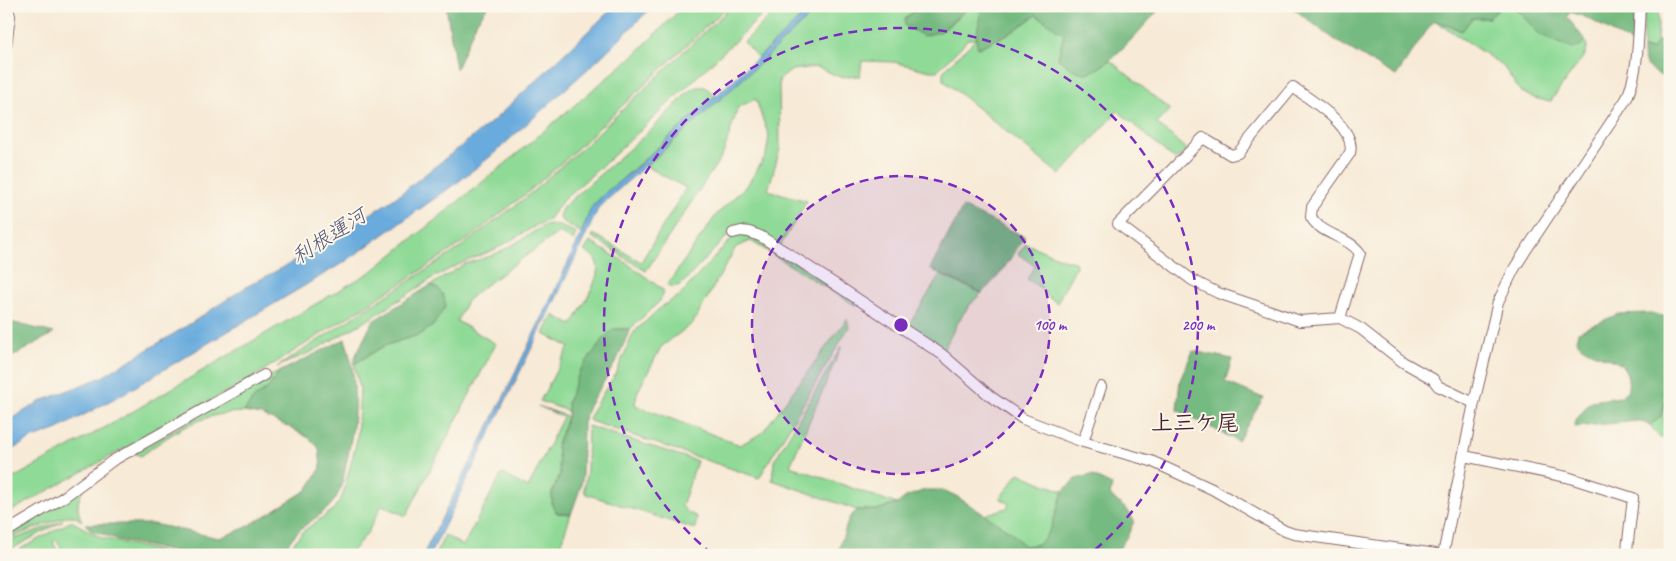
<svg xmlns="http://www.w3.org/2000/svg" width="1676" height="561" font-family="Caveat,'Klee One',sans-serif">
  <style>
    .green { fill: #90da97; stroke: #6d7c61 }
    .forest { fill: #74ba80; stroke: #5f6c56 }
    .water { fill: #69abdd; stroke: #5a6584 }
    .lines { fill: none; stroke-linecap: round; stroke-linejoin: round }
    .minor-casing { stroke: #876667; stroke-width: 12 }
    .minor { stroke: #fff; stroke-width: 10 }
    .ring { fill: none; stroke: #7b2cbf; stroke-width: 2.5; stroke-dasharray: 9 6 }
    .labels { text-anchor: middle; stroke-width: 4; stroke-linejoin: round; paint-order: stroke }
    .water-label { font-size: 21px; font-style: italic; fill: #565772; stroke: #fbf7ec }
    .quarter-label { font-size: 22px; font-weight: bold; fill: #4a1f2b; stroke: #fbf7ec }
    .centre { fill: #7b2cbf; stroke: #fbf7ec; stroke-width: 2.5 }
    .ring-label { font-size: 15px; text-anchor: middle; font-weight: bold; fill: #7b2cbf; stroke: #fbf7ec; stroke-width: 4; stroke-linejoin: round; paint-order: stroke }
  </style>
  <rect width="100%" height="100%" fill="#fbf7ec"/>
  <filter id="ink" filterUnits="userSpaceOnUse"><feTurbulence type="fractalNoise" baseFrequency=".02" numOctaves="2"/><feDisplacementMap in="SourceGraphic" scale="10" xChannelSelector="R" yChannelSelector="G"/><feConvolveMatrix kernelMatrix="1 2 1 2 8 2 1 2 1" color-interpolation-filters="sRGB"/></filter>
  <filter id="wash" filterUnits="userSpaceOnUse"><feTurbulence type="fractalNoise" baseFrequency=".0096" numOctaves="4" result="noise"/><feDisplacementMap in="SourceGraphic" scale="20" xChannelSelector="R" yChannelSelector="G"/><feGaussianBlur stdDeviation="1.12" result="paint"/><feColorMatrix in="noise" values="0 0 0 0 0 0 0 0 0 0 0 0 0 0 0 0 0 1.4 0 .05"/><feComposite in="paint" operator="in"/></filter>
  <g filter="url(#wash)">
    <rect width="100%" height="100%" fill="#f7ead6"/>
    <path class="green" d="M684 6H728L567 158 528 192 468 239 408 279 250 379 6 514V482L115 422 372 271 506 163 634 55Z
      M732 6H772L612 157 563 200 548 220 537 225 496 249 464 262 436 276 371 318 315 350 277 367 457 250 524 199 582 148Z
      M780 6H813L758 58 744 42Z
      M820 6H920L905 19 942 31 971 6 981 10 976 39 978 48 1012 32 1036 15 1064 34 1058 58 1089 73 1110 60 1170 110 1157 124 1187 149 1175 160 1118 111 1060 175 943 80V72L947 67 976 39H967L964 44 937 71H930L894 62 862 61 860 76 840 77 817 67 792 70 779 80 780 149 768 190 807 201 780 246 732 231 681 285 672 287 667 285 717 214 748 184 766 155 769 136 761 115 756 99 738 107 723 154 646 271 592 237 593 234 641 262 686 188 646 166 756 67Z
      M1502 6H1514L1518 12 1580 47 1585 40 1587 46 1586 53 1550 102 1531 97 1520 91 1503 66 1434 20 1462 31 1472 18H1489Z
      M1644 6H1659L1657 40 1653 49H1643Z
      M696 87H705L716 96 594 204 582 231 580 232 562 221 559 216 563 207 652 129 689 91Z
      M550 224 557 225 576 233 573 241 559 232 483 287 467 301 457 321 496 344 406 516 382 505 368 532 349 555H285L302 532 333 510 342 497 357 440 360 389 354 364 384 346 421 334 440 290 431 285 465 264 491 256 509 247 545 225Z
      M743 234 764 242 856 302V306L751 241 736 247 693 323 661 347 637 393 635 405 740 445 762 433 847 319 849 327 759 478 590 421 589 419 593 409 616 373 634 332 661 307 679 296 734 236Z
      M590 242 627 263 662 289 664 292 660 301 630 329H613L567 403 568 411 540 401 569 347 544 334 553 315 572 325C579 311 604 276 596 261 594 256 589 254 584 251Z
      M1027 244 1065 260 1075 262 1076 266 1057 303 1044 294 1045 291 1027 279 1035 266 1018 254 1025 245Z
      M940 275 982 293C963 308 954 330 943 351L907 328Z
      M842 346 790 466 897 504 876 510H857L772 480 774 461Z
      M1670 369V407L1663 422 1670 430V436L1660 438 1650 425 1661 416 1669 388Z
      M279 372 267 389 253 399 244 412C200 413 175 431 141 456L134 453 262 380Z
      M538 406 567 416 557 445 560 474 552 493V505L557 513 571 514 557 555H435L445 535 463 546 501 475 503 474 528 488 563 417Z
      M588 426 697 461 682 506 687 512 697 517 695 529 586 494 584 490 587 470Z
      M1019 473 1041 483 1063 491C1058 507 1054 537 1036 545 1033 546 1028 546 1024 546L1011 532 984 515 1007 508 1009 504 1000 498Z
      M86 485C78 497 75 508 82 521L74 516H68L6 539V536Z
      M63 521 6 552V542Z
      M70 522H73L102 538 177 555H64L57 540 53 542 59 555H9Z"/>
    <path class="forest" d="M446 6H488L477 21 456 69Z
      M920 6H969L942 31 924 36 905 26V19Z
      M971 6H1162C1146 23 1111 66 1090 72 1078 76 1067 65 1058 59L1064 34 1036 15 1012 32 978 48 976 39 981 10Z
      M1290 6H1502L1489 18H1472L1462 31 1434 20 1396 76 1338 42Z
      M1514 6H1634L1633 43C1611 34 1593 17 1570 12L1567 17 1585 40 1580 47 1572 49 1539 34Z
      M1657 40 1670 45V81C1654 71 1642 69 1643 49H1653Z
      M963 207 1025 237 1000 274 982 293 930 269Z
      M431 285C441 290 444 294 446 306L433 326 421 334 384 346 354 364 355 357 373 321Z
      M1651 313 1670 318 1669 388 1661 417 1650 425 1638 421 1574 427 1577 419 1591 401 1620 397 1628 390C1633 349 1591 364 1576 340L1578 332 1618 314Z
      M6 321 54 333 6 360Z
      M613 329H630L617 360 589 406 583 422 582 480 580 489 571 514 557 513 552 505V493L560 474 557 445 568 415 567 403 580 370 605 337Z
      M345 339C359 380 356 423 346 464 344 477 341 491 334 501 325 513 313 519 302 528 293 535 287 546 280 555H190L119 540 91 530 85 524H153L219 538 245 528 307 490 321 468 319 448 309 438 289 427 261 415 244 412 253 399 267 389 279 372Z
      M1193 351 1232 359 1225 382 1263 398 1238 441 1177 410 1180 380Z
      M1091 475 1112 485 1110 495 1128 511 1134 521 1128 535 1118 550 1116 555H837L849 518 857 510H876L897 504 906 497 925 490H943L956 496 1011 532 1024 546 1036 545 1044 539 1051 528 1063 491 1077 478Z"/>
    <path class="water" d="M615 6H653L601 57 491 156 458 182 346 261 128 391 58 429 31 439 6 453V422L41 401 102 377 185 327 246 287 312 252 395 198 493 121Z
      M813 6H820L756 67 599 207 545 322H544V323L435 545 429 555H423L504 396 538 325 540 321 542 322 541 320 579 239 591 208 606 192 629 174 770 47Z"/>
  </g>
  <g filter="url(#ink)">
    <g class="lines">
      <defs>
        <path id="minor" d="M6 46 10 16 7 6
          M733 233 741 231 749 232 760 236 789 254 943 355 990 396 1023 419 1083 442 1151 461 1212 489 1285 531 1294 534 1443 555
          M1340 318 1360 253C1348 236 1321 235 1311 217L1312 207 1350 153C1357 127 1311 101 1293 87L1238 153 1231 155 1203 138 1118 224 1192 280 1218 293 1300 321 1340 318 1361 329 1403 362 1433 379 1438 386 1474 403
          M1083 442 1101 387
          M1464 456 1567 477 1633 498 1627 550 1628 555
          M6 532 64 497 112 461 264 375
          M1443 555 1474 403 1498 302 1514 269 1526 250 1627 98C1639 68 1638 38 1640 6"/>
      </defs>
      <use href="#minor" class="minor-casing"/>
      <use href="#minor" class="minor"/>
    </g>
  </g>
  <circle cx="901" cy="325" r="149" fill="#7b2cbf" fill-opacity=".12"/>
  <g class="ring">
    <circle cx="901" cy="325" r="149"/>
    <path d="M712 554A297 297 0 1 1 1090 554"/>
  </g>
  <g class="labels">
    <g class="water-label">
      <text transform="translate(329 236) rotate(-33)" y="7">利根運河</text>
    </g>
    <g class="quarter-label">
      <text x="1195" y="430">上三ケ尾</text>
    </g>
  </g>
  <circle cx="901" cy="325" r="8" class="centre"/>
  <g class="ring-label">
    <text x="1050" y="330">100 m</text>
    <text x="1198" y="330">200 m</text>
  </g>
  <rect width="1676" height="561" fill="none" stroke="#fbf7ec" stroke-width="25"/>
</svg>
